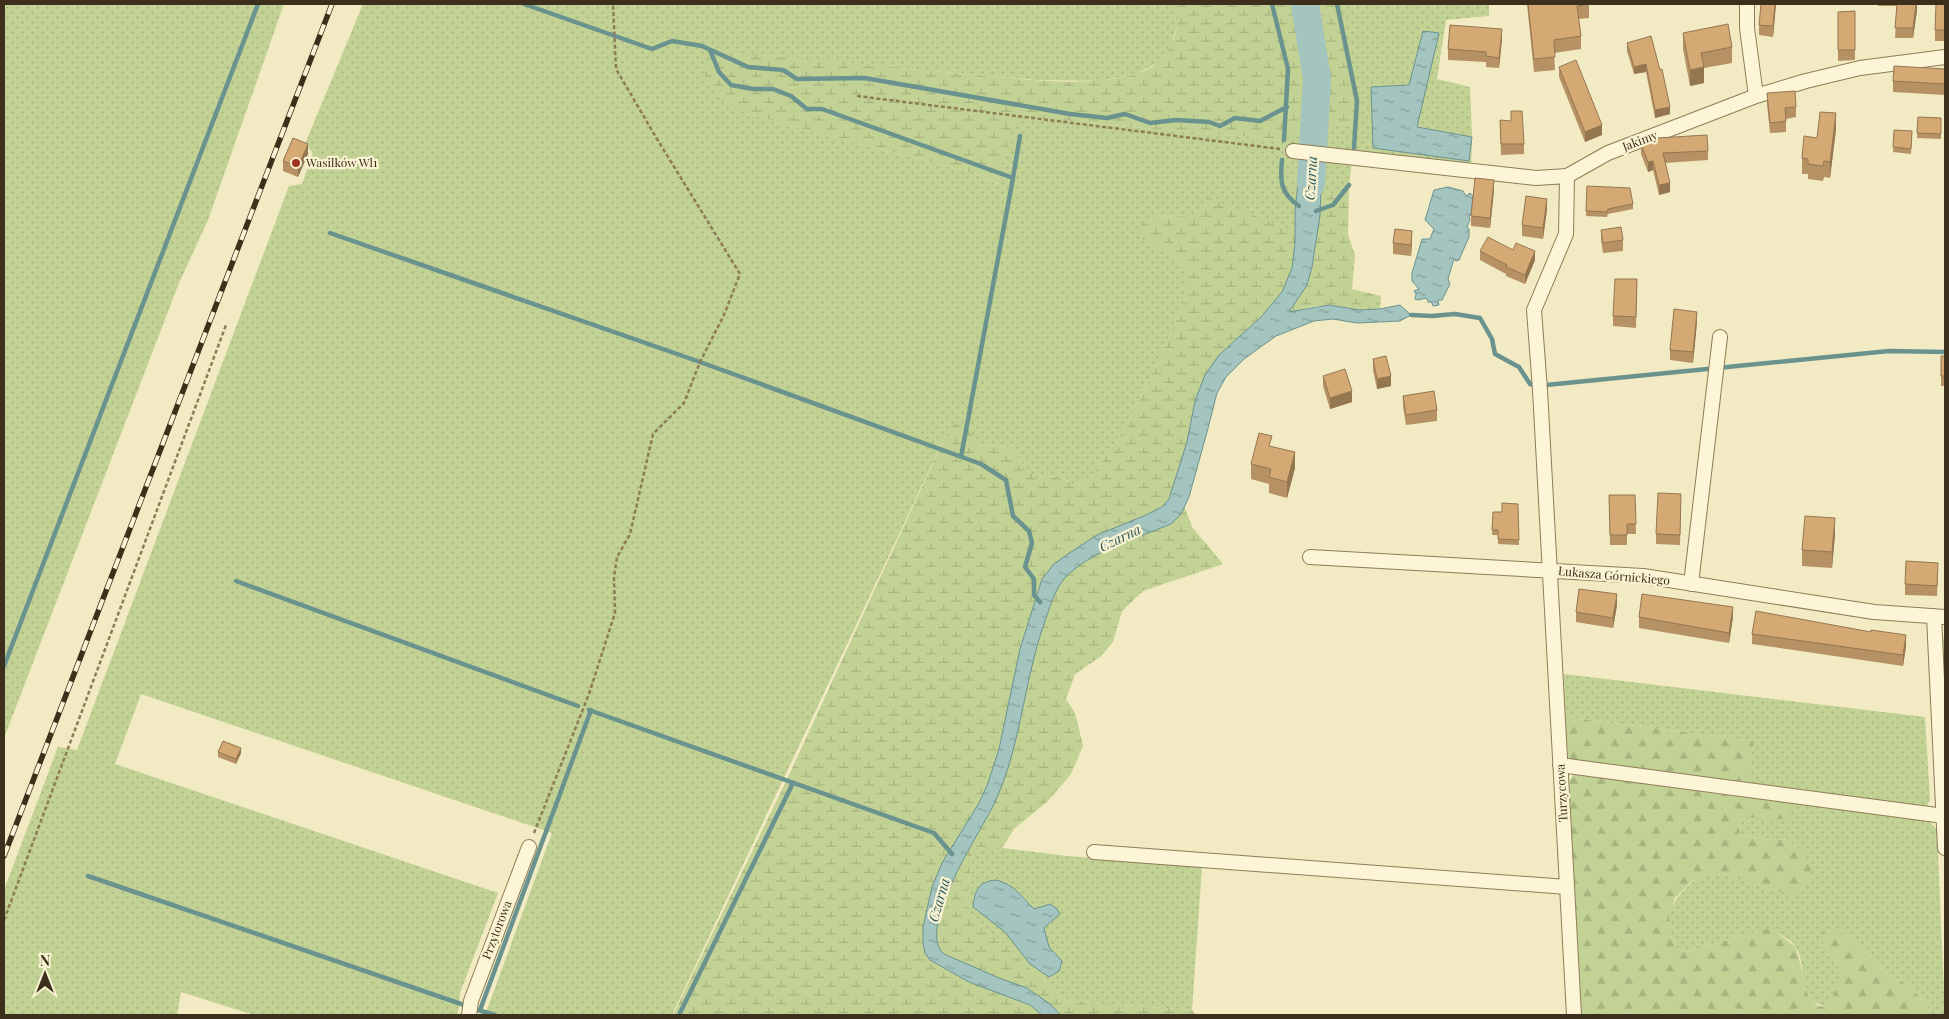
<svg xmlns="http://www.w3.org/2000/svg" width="1949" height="1019" font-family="'Playfair Display',serif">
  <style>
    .grass { fill: url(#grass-dots) }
    .forest { fill: url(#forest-firs) }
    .wetland { fill: url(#wetland-marsh) }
    .water { fill: url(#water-ripples); stroke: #6a938f }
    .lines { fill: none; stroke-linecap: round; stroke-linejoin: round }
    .stream { stroke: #6a938f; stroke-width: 4.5 }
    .river { stroke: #a4c4bf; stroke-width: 28 }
    .minor-casing { stroke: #8e7c57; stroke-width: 16 }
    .path { stroke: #8e7c57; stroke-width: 2.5; stroke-dasharray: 4 2.5; stroke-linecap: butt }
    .minor { stroke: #fcf6d6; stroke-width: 14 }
    .rail-casing { stroke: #3c301d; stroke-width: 5.5 }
    .rail { stroke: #f9f3d2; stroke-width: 4; stroke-dasharray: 11; stroke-linecap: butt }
    .wall { fill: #b69164 }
    .shaded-wall { fill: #947651 }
    .building { fill: #d4a974; stroke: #947651 }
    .poi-dot { fill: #a23221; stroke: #f9f3d2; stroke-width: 2 }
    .labels { text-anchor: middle; stroke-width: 4.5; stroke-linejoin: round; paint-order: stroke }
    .street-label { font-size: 12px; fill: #3c301d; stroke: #f9f3d2 }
    .poi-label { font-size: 12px; fill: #3c301d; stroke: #f9f3d2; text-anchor: start }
    .water-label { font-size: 14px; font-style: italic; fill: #2a595d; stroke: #f9f3d2 }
  </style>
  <defs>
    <pattern id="grass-dots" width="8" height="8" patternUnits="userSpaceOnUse" patternTransform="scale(1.25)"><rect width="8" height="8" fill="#c2d194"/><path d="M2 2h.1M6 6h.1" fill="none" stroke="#a8b47f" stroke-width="1.8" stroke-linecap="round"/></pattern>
    <pattern id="forest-firs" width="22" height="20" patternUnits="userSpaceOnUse" patternTransform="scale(1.25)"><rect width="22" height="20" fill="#c2d194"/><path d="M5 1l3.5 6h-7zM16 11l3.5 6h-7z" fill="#a8b47f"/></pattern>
    <pattern id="wetland-marsh" width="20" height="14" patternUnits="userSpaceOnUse" patternTransform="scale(1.25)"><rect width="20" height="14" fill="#c2d194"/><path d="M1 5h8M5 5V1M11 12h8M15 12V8" fill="none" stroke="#a8b47f"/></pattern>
    <pattern id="water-ripples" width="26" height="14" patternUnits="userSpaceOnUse" patternTransform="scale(1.25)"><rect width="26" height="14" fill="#a4c4bf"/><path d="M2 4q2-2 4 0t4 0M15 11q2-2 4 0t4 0" fill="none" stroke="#87a09b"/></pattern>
  </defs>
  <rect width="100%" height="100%" fill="#f2eac2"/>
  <path class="grass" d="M4 4H284L208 220 179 283 4 738Z
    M363 4H1177L1179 19 1170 50 1159 62 1136 74 1102 81 1036 80 710 51 746 113 817 133 973 173 998 184 1015 117 1284 140 1315 120 1356 126 1357 101 1337 4H1489V16L1446 20 1437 79 1470 87 1472 137 1471 174 1352 162 1349 185 1306 236 1193 216 1152 217 1142 239 1186 265V297L1162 352 1126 427 1090 478 1075 485 1057 476 1035 478 1008 447 976 444 951 424 672 1015H485L552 833 141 694 115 764 498 893 460 993 458 1015H254L181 992 177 1015H4V890L58 747 77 750 289 186 302 184 313 153 305 144Z
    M1940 638 1945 639V729Z
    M1564 674 1925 717 1930 800 1926 808 1747 784 1754 741 1565 717Z
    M1767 799 1929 820 1937 830 1945 1015H1933L1923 1001 1909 986 1887 973 1874 959 1841 929 1828 956 1838 964 1842 975 1829 1007C1796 1003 1808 968 1796 947 1792 940 1778 934 1772 929L1737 937 1688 952 1676 948C1663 922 1668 905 1688 886 1693 881 1701 874 1708 874 1731 874 1754 884 1775 891L1812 871 1805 854 1788 840 1741 836 1738 825 1744 817H1761Z
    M973 848H1002L1068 856 1202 867 1192 1010 1066 1001 966 910Z"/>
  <path class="forest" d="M1565 717 1754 741 1747 784 1576 762 1568 757Z
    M1575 773 1723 795 1767 799 1791 808 1792 818 1781 819 1744 817 1738 825 1741 836 1788 840 1805 853 1812 871 1806 887 1793 893 1775 891 1733 877 1705 874 1692 881 1675 898 1669 918 1671 937 1676 948 1688 952 1737 937 1771 928 1796 947 1808 995 1818 1006 1828 1007 1842 975 1838 964 1828 956 1819 934 1829 928 1841 929 1874 959 1887 973 1909 986 1923 1001 1933 1015H1581L1569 781Z"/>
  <path class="wetland" d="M1177 4H1337L1357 101 1356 126 1315 120 1284 140 1015 117 999 184 973 173 817 133 746 113 718 99 703 71 710 50C795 58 881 66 966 74 1015 78 1088 89 1135 74 1168 65 1181 36 1177 4Z
    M1349 185 1348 235 1355 255 1352 289 1381 296 1380 309 1359 310 1329 305 1310 307 1289 313 1212 381 1182 500 1192 527 1223 564 1143 591 1122 611 1113 642 1100 657 1075 674 1066 699 1075 713 1083 746 1071 774 1048 801 1014 829 1002 848H973L966 910 1066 1001 1192 1010 1196 1015H673L790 773 951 424H969L976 444 1008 447 1035 478 1057 476 1075 485 1090 478 1126 427 1162 352 1186 297V265L1142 239 1137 228 1152 217 1193 216 1208 197 1306 236 1310 193 1334 195Z"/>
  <path class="water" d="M1423 31 1439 33 1417 127 1472 137 1469 161 1373 148 1371 87 1409 85Z
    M1301 159 1322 161 1320 215 1312 267 1307 285 1289 312 1329 305 1359 310 1380 309 1400 305 1411 315 1400 321 1357 323 1333 319 1314 321 1276 336 1244 359 1226 377 1217 393 1207 432 1189 497 1181 514 1171 524C1138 538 1089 551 1064 579 1054 591 1049 610 1044 624 1023 684 1021 749 993 806 980 833 915 929 944 954L999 978 1027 988 1050 1004 1061 1015H1042L1030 1005 969 982 930 960 925 953 923 943V927L932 887 942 863 979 803 988 783 999 749 1020 649 1042 579 1054 564 1068 554 1097 535 1146 515 1162 507 1169 499 1187 442 1195 401 1205 375 1219 355 1261 317 1282 292 1292 268 1295 243V210Z
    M1448 187 1463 191 1466 196 1470 193 1473 196 1471 215 1469 216 1470 220 1467 227 1469 229V237L1459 260 1456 261 1454 259 1448 279 1450 284 1442 300H1438L1439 305 1433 306 1431 301 1429 303 1426 298 1418 300 1415 299 1416 294 1414 291 1419 289 1412 281V273L1422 239H1430L1434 229 1425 220 1434 190Z
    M996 880C1016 885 1020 896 1034 909L1050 904 1056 908 1060 914 1044 928 1049 947 1062 961 1059 971 1049 977 1030 964 1005 932 973 907C975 890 978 882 996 880Z"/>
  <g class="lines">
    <path class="stream" d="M524 4 652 49 672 41 702 46 748 67 783 70 797 79 865 78 1070 114 1107 118 1125 114 1150 123 1176 120 1209 122 1220 126 1235 118 1260 121 1287 107
      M1272 4 1288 69 1284 140
      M1337 4 1357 101 1354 148
      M710 50 719 72 731 85 753 89H773L791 96 807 109H822L1013 178 961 457
      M1282 160C1280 180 1280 193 1299 206
      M1013 178 1020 136
      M1316 211 1333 205 1349 185
      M330 233 700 362 981 464 1006 480 1013 516 1029 531 1032 543 1025 567 1034 579V595L1040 602
      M1411 315 1432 316 1455 314 1480 318 1492 339 1495 354 1519 367 1530 384 1534 385
      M1546 385 1889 351 1945 352
      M236 581 578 706
      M4 666 258 4
      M589 710 934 833 952 854
      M88 876 464 1005
      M478 1010 495 1015
      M480 1010 591 710
      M679 1015 793 783"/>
    <path class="river" d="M1305 4 1317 79 1311 184"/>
    <defs>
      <path id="minor" d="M1747 4V28L1756 96
        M1293 151 1536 178 1567 176 1608 153 1756 96 1806 81 1860 68 1945 57
        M1567 176 1566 234 1534 310 1540 390 1574 1015
        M1310 557 1643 576 1874 612 1945 617
        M1691 584 1720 337
        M1934 616 1945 848
        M1560 765 1944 816
        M1094 852 1567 887
        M469 1015 471 1001 529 847"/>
    </defs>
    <use href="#minor" class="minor-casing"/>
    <path class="path" d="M857 96 1280 149
      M534 833 589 694 615 613 614 577 617 557 630 534 653 434 684 403 700 362 724 315 740 274 657 139 616 69 613 4
      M4 920 226 325"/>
    <use href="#minor" class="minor"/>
    <defs>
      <path id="rail" d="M4 856 332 4"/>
    </defs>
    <use href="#rail" class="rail-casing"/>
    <use href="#rail" class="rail"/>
  </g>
  <path class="wall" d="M1527 4H1589V18L1578 19 1581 36V49L1554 53 1555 70 1534 72Z
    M1776 4 1773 37 1759 35V25Z
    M1878 4H1917V10L1913 38H1895L1897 6H1878Z
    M1945 4V41H1935V30Z
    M1855 11V60L1838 61V12Z
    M1683 33 1732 47V63L1704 68V83L1690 86 1683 49Z
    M1502 39 1499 68 1486 67V62L1448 60V49Z
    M1627 43 1660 70 1670 114 1655 118 1646 72 1634 74 1627 51Z
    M1559 67 1602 135 1585 142 1559 77Z
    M1945 69V95L1893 92V81Z
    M1767 93 1796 107V117L1786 119V132L1770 133 1767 104Z
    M1918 117 1941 118V139L1917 138Z
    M1500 120 1524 144V154L1501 155Z
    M1836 129 1830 178 1824 177 1823 181 1808 179V174H1802V158L1817 138Z
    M1894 130 1912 131 1911 154 1893 152Z
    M1641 144 1708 151V160L1665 163 1670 192 1659 195 1653 170 1648 172 1641 154Z
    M308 154 298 177 283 171V161Z
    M1587 186 1633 204V209L1608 214 1607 217 1586 216Z
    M1494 190 1490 228 1471 226V216Z
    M1547 209 1543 239 1522 236V225Z
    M1601 230 1623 240V251L1603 253 1601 240Z
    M1412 242 1411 256 1393 254V243Z
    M1513 250 1535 260 1525 284 1506 276V274L1480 260V251Z
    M1637 279 1636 328 1613 326V316Z
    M1697 322 1693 363 1670 360V350Z
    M1941 356H1945V386H1941Z
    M1373 359 1391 386 1377 389 1373 370Z
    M1323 376 1352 402 1330 409 1323 386Z
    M1403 396 1437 410V421L1406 425 1403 406Z
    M1272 446 1295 468 1287 498 1269 493V484L1251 479V464Z
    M1609 495H1635L1636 534H1627V545H1610Z
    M1518 504 1519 545 1498 544V535H1492L1493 512H1502Z
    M1681 504 1680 545 1656 544V534Z
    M1835 534 1832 568 1802 566V550Z
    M1938 573 1937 596 1905 595V584Z
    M1617 605 1613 628 1576 622V612Z
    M1639 617H1733L1729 643 1639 628Z
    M1752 634 1906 646 1903 666 1752 644Z
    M218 752 241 753 236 764 218 757Z"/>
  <path class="shaded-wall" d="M1775 4H1776L1773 37V26Z
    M1916 4H1917V10L1913 38V28Z
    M1502 29V39L1499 68V58Z
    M1646 64V72L1634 74V67Z
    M1704 67V83L1690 86V70Z
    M1670 107V114L1655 118V110Z
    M1836 113V129L1830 178V162Z
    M1602 125V135L1585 142V132Z
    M308 144V154L298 177V167Z
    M1653 161V170L1648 172V162Z
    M1494 180V190L1490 228V218Z
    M1670 183V192L1659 195V185Z
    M1547 199V209L1543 239V228Z
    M1412 231V242L1411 256V245Z
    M1535 251V260L1525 284V275Z
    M1697 312V322L1693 363V352Z
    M1391 376V386L1377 389V379Z
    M1352 391V402L1330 409V398Z
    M1295 452V468L1287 498V482Z
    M1835 518V534L1832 568V552Z
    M1617 594V605L1613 628V618Z
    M1733 607V617L1729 643V633Z
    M1906 635V646L1903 666V655Z
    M241 748V753L236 764V759Z"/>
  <path class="building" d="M1528 4H1589L1577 6 1581 36 1554 40 1555 57 1534 59Z
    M1761 4H1775L1773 26 1759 25Z
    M1897 4H1916L1913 28H1895Z
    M1936 4H1945V30H1935Z
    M1855 11V50H1838V12Z
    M1728 24 1732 47 1701 53 1704 67 1690 70 1683 33Z
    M1450 25 1502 29 1499 58 1486 56V52L1448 49Z
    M1651 36 1660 70 1662 69 1670 107 1655 110 1646 64 1634 67 1627 43Z
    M1576 60 1602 125 1585 132 1559 67Z
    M1894 66 1945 69V84L1893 81Z
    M1795 91 1796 107 1785 108 1786 121 1770 123 1767 93Z
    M1511 111H1522L1524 144H1501L1500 120 1511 121Z
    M1820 112 1836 113 1830 162 1824 161 1823 166 1808 164V159L1802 158 1804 136 1817 138Z
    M1918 117 1941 118V134L1917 133Z
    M1894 130 1912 131 1911 149 1893 147Z
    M1707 135 1708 151 1663 153 1670 183 1659 185 1653 161 1648 162 1641 144 1657 138Z
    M293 138 308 144 298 167 283 161Z
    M1475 178 1494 180 1490 218 1471 216Z
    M1587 186 1630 188 1633 204 1608 209 1607 212 1586 211Z
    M1526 196 1547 199 1543 228 1522 225Z
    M1621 227 1623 240 1603 243 1601 230Z
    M1395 229 1412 231 1411 245 1393 243Z
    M1488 237 1513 250 1516 243 1535 251 1525 275 1506 267 1507 265 1480 251Z
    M1615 279H1637L1636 317 1613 316Z
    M1674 309 1697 312 1693 352 1670 350Z
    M1386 356 1391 376 1377 379 1373 359Z
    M1941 356H1945V376H1941Z
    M1345 369 1352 391 1330 398 1323 376Z
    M1434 391 1437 410 1406 415 1403 396Z
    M1259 433 1272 436 1269 446 1295 452 1287 482 1269 477 1271 469 1251 464Z
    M1658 493 1681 494 1680 535 1656 534Z
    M1609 495H1635L1636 524H1627V535H1610Z
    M1502 503 1518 504 1519 540 1498 539V530H1492L1493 512H1502Z
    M1805 516 1835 518 1832 552 1802 550Z
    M1906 561 1938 563 1937 586 1905 584Z
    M1579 589 1617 594 1613 618 1576 612Z
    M1642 594 1733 607 1729 633 1639 617Z
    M1756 611 1871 632V630L1906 635 1903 655 1752 634Z
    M223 741 241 748 236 759 218 752Z"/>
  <circle class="poi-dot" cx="296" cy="163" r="5"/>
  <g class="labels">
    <g class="street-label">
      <text transform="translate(1640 141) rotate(-21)" y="4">Jakimy</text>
      <text transform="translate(1614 576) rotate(5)" y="4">Łukasza Górnickiego</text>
      <text transform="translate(1562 793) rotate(-93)" y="4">Turzycowa</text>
      <text transform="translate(497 930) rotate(-69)" y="4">Przytorowa</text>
    </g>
    <g class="poi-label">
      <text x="306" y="167">Wasilków Wl1</text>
    </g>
    <g class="water-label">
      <text transform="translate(1311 178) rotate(-87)" y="5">Czarna</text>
      <text transform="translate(1120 538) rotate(-26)" y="5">Czarna</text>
      <text transform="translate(939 900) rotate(-74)" y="5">Czarna</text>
    </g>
  </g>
  <rect width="1949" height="1019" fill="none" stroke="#3c301d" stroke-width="10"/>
  <g transform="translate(45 974)" stroke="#f9f3d2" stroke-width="4" paint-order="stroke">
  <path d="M0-4L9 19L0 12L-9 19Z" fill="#3c301d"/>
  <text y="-8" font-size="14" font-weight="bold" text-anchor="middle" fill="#3c301d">N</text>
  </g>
</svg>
